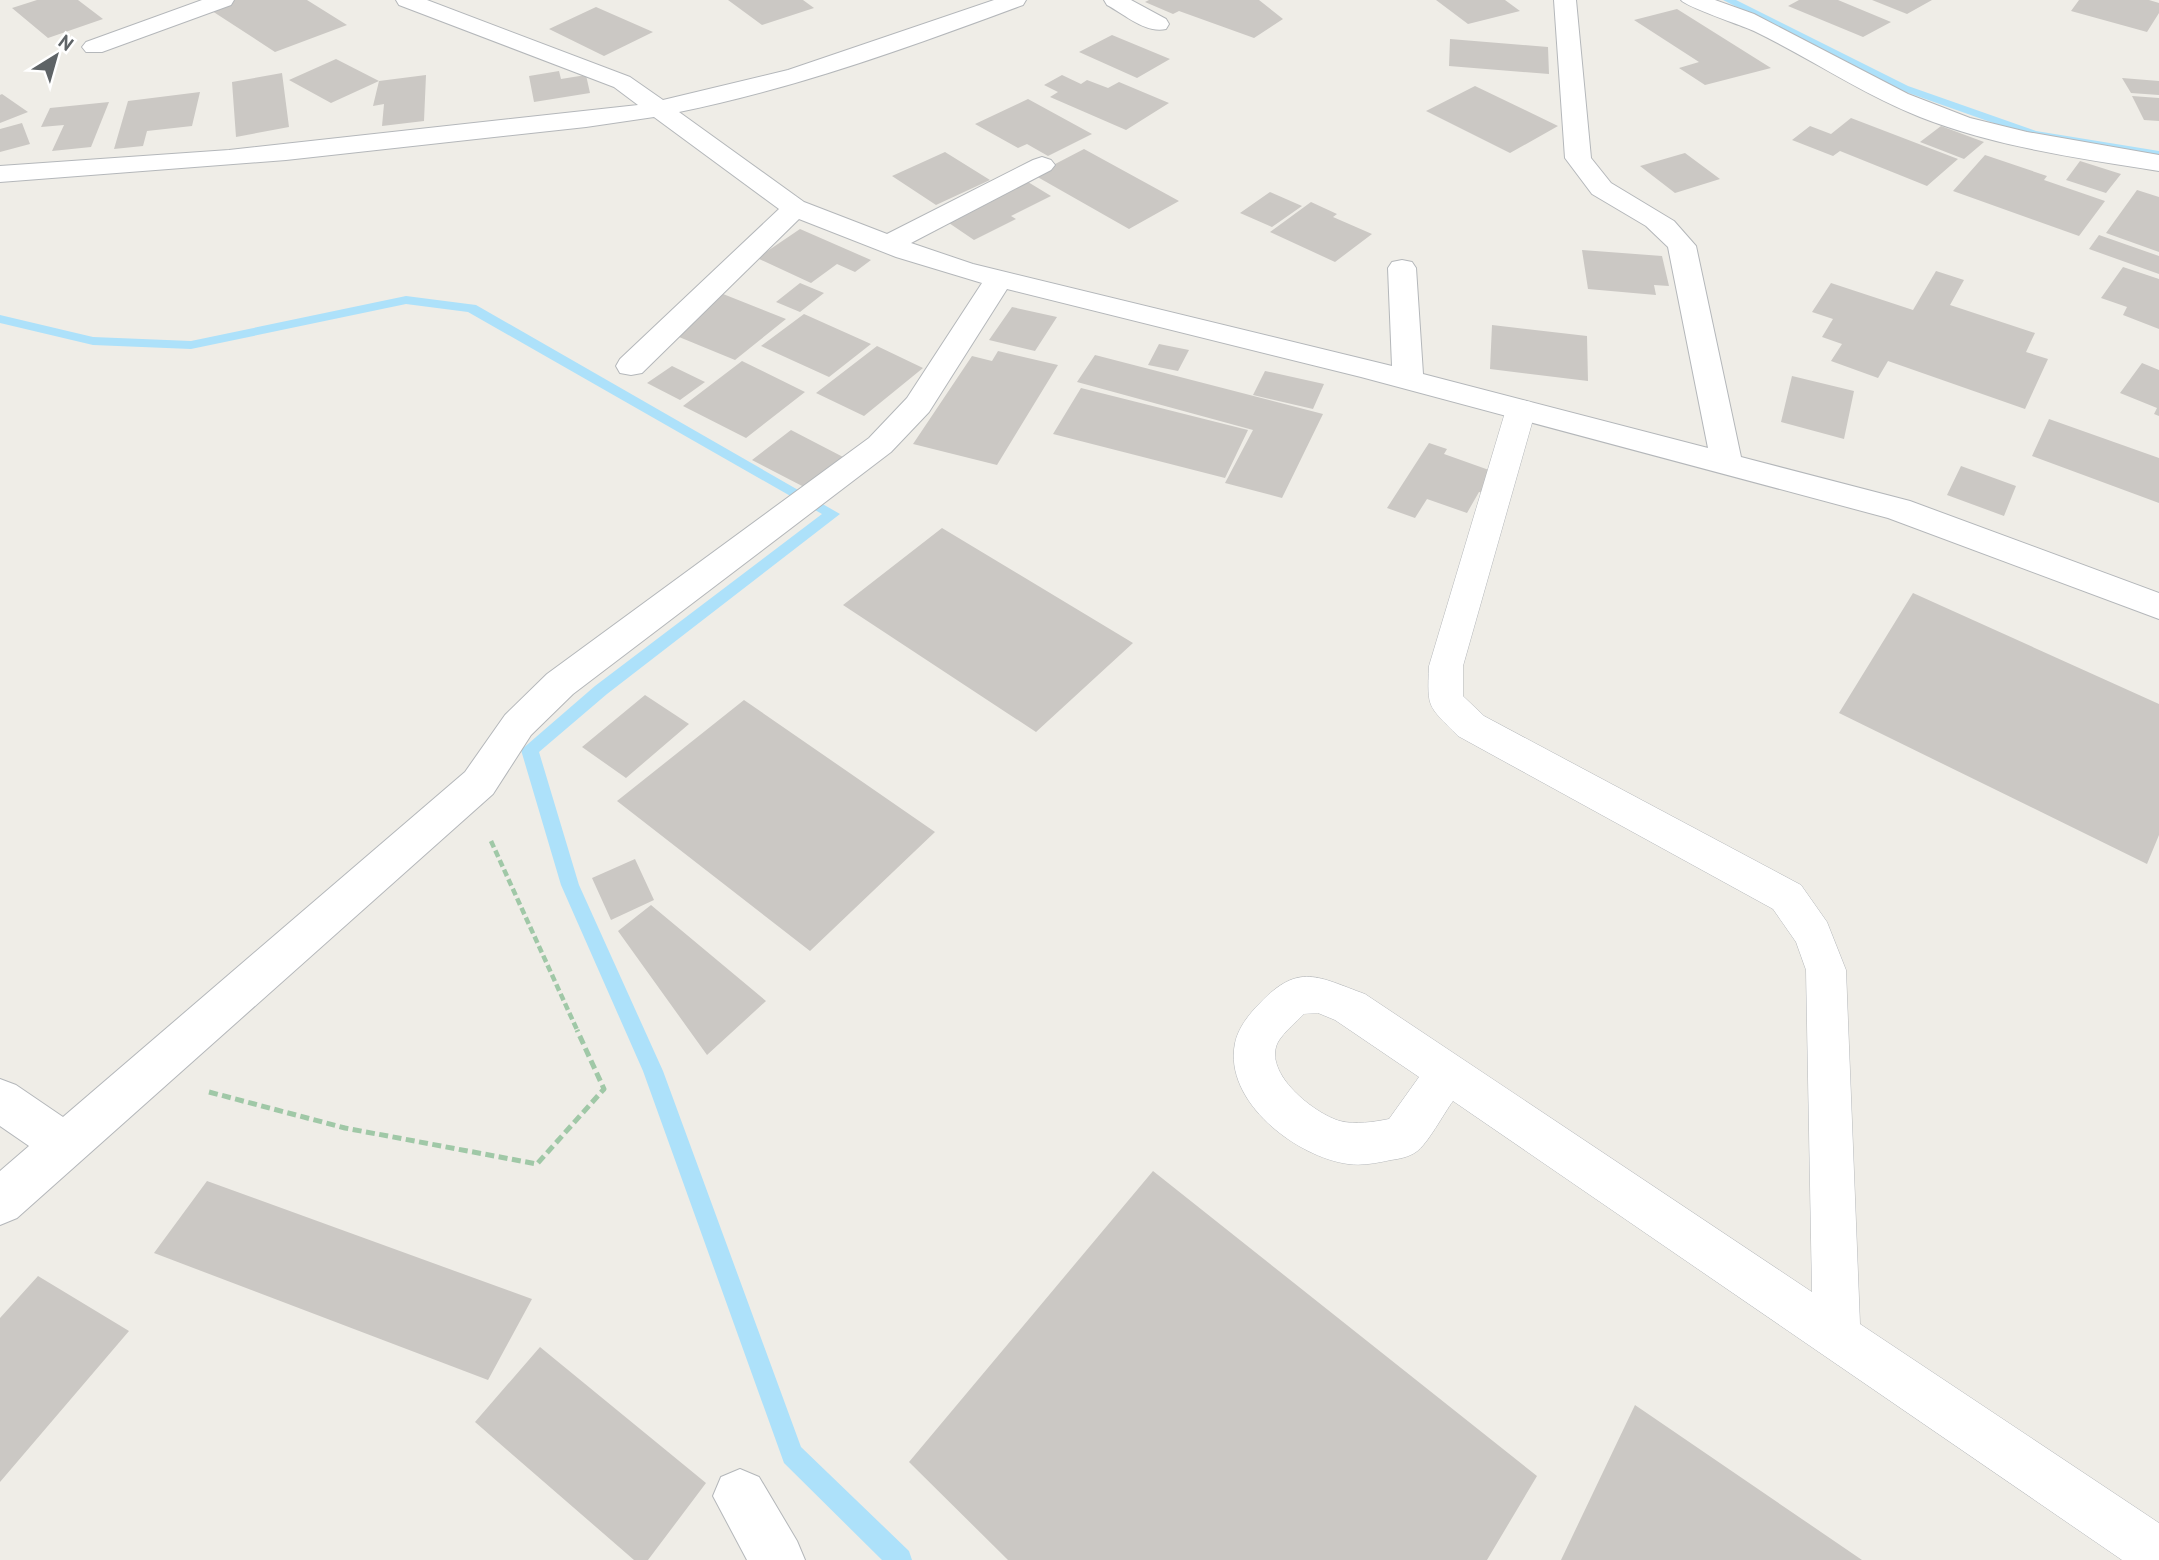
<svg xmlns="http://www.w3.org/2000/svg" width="2159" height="1560" font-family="'PT Sans',sans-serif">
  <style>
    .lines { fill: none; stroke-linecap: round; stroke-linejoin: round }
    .stream { fill: #ade1fa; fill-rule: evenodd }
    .building { fill: #cbc8c4 }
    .service-casing { stroke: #b4b7ba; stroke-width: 1 }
    .minor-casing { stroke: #b4b7ba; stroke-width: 2 }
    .path-far1 { stroke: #a0c8a7; stroke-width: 4.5; stroke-dasharray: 7 3.5; stroke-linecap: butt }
    .path { stroke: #a0c8a7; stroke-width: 5; stroke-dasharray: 9 4.5; stroke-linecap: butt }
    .service { fill: #fff; fill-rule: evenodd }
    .minor { fill: #fff; fill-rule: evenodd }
  </style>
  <rect width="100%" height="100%" fill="#efede7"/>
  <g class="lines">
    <path class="stream" d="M1723 0H1736L1908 86 2036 131 2159 151V157L2030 136 1900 90Z
      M406 296 476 305 840 514 607 694 539 752 579 885 663 1071 801 1447 909 1551 912 1560H882L784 1463 643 1071 561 885 521 750 595 686 822 514 468 312 406 304 191 349 93 345 0 323V315L93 337 191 341Z"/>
  </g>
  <path class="building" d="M37 0H78L103 19 48 38 12 8Z
    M234 0H307L347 25 275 52 209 9Z
    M728 0H803L814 8 762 25Z
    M1149 0H1259L1283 19 1254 38 1179 11 1173 14 1145 2Z
    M1436 0H1505L1520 11 1468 24Z
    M1799 0H1838L1891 22 1863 37 1788 6Z
    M1872 0H1932L1907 14Z
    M2079 0H2149L2159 3V13L2147 32 2071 11Z
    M596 7 653 32 604 56 549 29Z
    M1677 9 1771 68 1705 85 1679 68 1699 62 1634 20Z
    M1112 35 1170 59 1137 78 1079 52Z
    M1450 39 1548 47 1549 74 1449 66Z
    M336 59 379 81 331 103 289 80Z
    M559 71 561 79 586 75 590 93 534 102 529 76Z
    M282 73 289 127 236 137 232 82Z
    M426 75 424 121 382 126 384 104 373 106 379 81Z
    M1062 75 1081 84 1087 80 1108 88 1119 82 1169 103 1126 130 1050 97 1058 92 1044 85Z
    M2122 78 2159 81V95L2131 93Z
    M1475 86 1558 126 1510 153 1426 111Z
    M200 92 192 126 147 131 143 146 114 149 128 101Z
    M2 94 28 112 0 123V95Z
    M2132 96 2159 98V121L2144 120Z
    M1028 99 1092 134 1048 156 1027 144 1018 148 975 124Z
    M109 102 91 147 52 151 64 125 41 127 50 108Z
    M1851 118 1958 159 1927 186 1840 151 1833 156 1792 140 1810 126 1831 134Z
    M22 123 30 144 0 152V129Z
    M1941 126 1984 142 1964 159 1920 142Z
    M1084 149 1179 201 1129 229 1034 175Z
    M945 152 990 180 936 205 892 176Z
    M1685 153 1720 179 1675 193 1640 166Z
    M1985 155 2047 176 2044 180 2105 201 2079 236 1953 191Z
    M2080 161 2121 174 2106 193 2066 180Z
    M1028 182 1051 196 1011 216 1016 219 974 240 946 221Z
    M2137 190 2159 197V252L2106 233Z
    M1270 192 1302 206 1272 227 1240 213Z
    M1311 202 1337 214 1333 217 1372 234 1335 262 1270 232Z
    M800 229 871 260 855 272 837 264 811 283 757 258Z
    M2099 235 2159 256V274L2089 249Z
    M1582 250 1662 256 1669 286 1654 285 1656 295 1588 289Z
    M2123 267 2159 279V329L2123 315 2127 307 2101 298Z
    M1936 271 1964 280 1950 305 2035 333 2026 352 2048 359 2025 409 1888 361 1878 378 1831 361 1842 344 1822 337 1833 319 1812 312 1831 283 1913 310Z
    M800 283 824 293 800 312 776 302Z
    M713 290 786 319 735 360 662 330Z
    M1012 307 1057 317 1035 351 989 340Z
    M804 314 871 344 829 377 761 346Z
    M1492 325 1587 336 1588 381 1490 369Z
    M1159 344 1189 350 1178 371 1148 365Z
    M877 346 923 368 864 416 816 393Z
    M998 351 1058 365 997 465 913 444 972 356 992 361Z
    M1095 355 1323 414 1282 498 1225 483 1253 430 1077 382Z
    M742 361 805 392 746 438 683 406Z
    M2142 363 2159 370V416L2154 414 2157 408 2120 393Z
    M672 366 705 382 680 400 647 383Z
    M1265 371 1324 384 1313 409 1253 395Z
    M1792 376 1854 391 1844 439 1781 422Z
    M1081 388 1248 430 1225 478 1053 434Z
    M2049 419 2159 458V503L2032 456Z
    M791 430 845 458 806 488 752 460Z
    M1429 443 1447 449 1444 454 1503 475 1492 494 1479 492 1467 513 1427 499 1415 518 1387 508Z
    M1961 466 2016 486 2004 516 1947 495Z
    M942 528 1133 643 1036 732 843 605Z
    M1913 593 2159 704V835L2147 864 1839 713Z
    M645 695 689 724 626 778 582 747Z
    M744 700 935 832 810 951 617 801Z
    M635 859 654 900 611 920 592 878Z
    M651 905 766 1001 707 1055 618 931Z
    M1153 1171 1537 1476 1487 1560H1008L909 1462Z
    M207 1181 532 1299 488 1380 154 1253Z
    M38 1276 129 1331 0 1482V1318Z
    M540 1347 706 1483 648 1560H634L475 1422Z
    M1635 1405 1862 1560H1561Z"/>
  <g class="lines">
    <defs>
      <path id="service" d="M1521 400 1531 402 1536 409 1463 666V696L1484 716 1801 885 1827 922 1846 970 1860 1324 2159 1523V1560H2122L1453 1101C1444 1113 1427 1145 1416 1152 1409 1157 1399 1159 1391 1160 1377 1163 1362 1166 1348 1164 1297 1157 1223 1102 1235 1043 1238 1028 1249 1014 1260 1003 1299 962 1318 977 1365 994L1812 1292 1806 970 1796 942 1773 909 1458 736C1428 705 1427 710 1429 666L1506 409 1511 402ZM1318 1013 1335 1020 1419 1077 1389 1119C1373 1122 1356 1125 1340 1121 1315 1114 1262 1073 1278 1042 1284 1032 1296 1022 1304 1014Z"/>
      <path id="minor" d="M202 0H234L231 5 102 52H86L82 47 86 42Z
        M396 0H427L630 77 663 100 788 70 994 0H1026L1023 5C910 47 797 88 679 112L804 202 887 234 1033 160 1042 157 1051 160 1055 165 1051 170 911 243 973 264 1392 366 1388 268 1392 262 1402 260 1412 262 1416 268 1423 374 1708 448 1668 247 1646 226 1592 194 1565 158 1554 0H1576L1591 158 1611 183 1674 221 1696 246 1741 457 1910 501 2159 593V619L1888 518 1361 377 1007 289 929 412 891 452 573 694 531 735 493 794 17 1218 0 1225V1171L29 1146 0 1126V1079L16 1085 63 1117 465 772 505 715 547 674 869 438 907 398 982 283 896 257 799 219 642 373 631 375 620 373 616 366 620 359 779 209 654 117 586 127 286 160 0 182V166L229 150 638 105 614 87 399 5Z
        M1104 0H1131L1166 19 1169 24 1166 29C1146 34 1124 14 1107 5Z
        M1681 0H1715L1754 14 1908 94 1970 118 2027 132 2159 155V171C2079 158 1996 147 1920 117 1862 94 1810 58 1754 31 1741 25 1686 7 1681 0Z
        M740 1469 759 1477 797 1541 805 1560H747L713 1496 721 1477Z"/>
    </defs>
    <use href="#service" class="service-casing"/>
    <use href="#minor" class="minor-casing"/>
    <path class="path-far1" d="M491 841 578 1032"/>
    <path class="path" d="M209 1092 345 1128 537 1164 604 1089 577 1030"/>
    <use href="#service" class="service"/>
    <use href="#minor" class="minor"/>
  </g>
  <g transform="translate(56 56) rotate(37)" stroke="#ffffff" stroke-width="5" paint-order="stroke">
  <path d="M0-5L12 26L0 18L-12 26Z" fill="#5e6366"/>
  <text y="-10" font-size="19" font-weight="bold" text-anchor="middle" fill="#5e6366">N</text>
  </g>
</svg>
